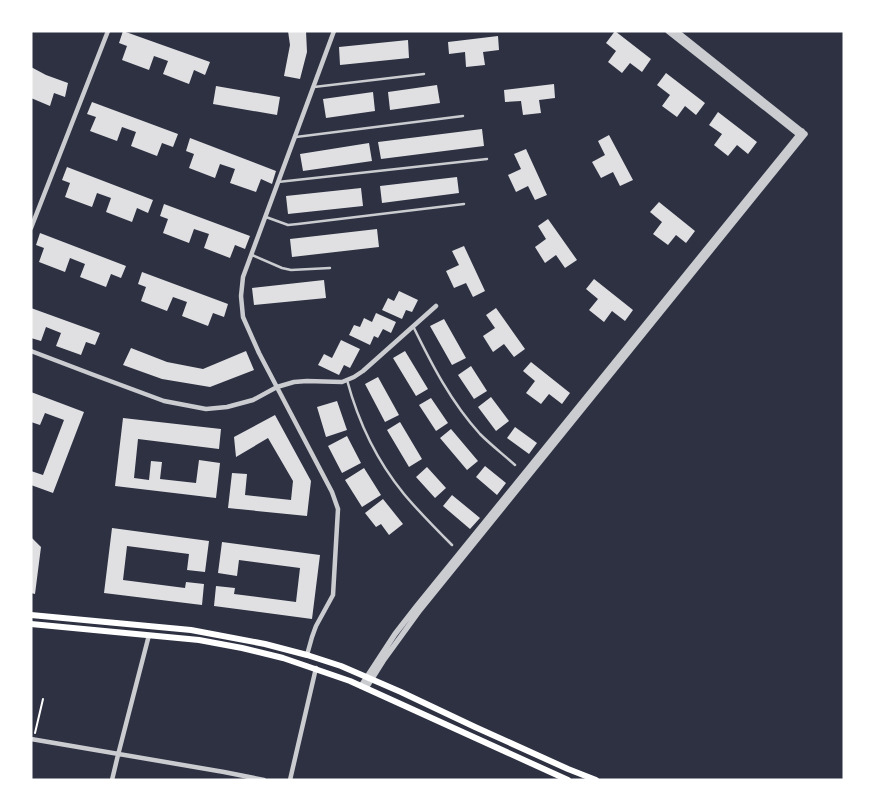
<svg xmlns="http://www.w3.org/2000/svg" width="875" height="811" font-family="'Varela Round',sans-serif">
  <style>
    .building { fill: #e0e0e3 }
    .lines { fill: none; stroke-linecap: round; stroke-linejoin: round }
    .path { stroke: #fff; stroke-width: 2 }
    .service { stroke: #caccd0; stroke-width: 2.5 }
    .minor { stroke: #caccd0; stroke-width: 4.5 }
    .tertiary { stroke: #caccd0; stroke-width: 5.5 }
    .secondary { stroke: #fff; stroke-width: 6 }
  </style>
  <rect width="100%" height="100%" fill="#2d3142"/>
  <path class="building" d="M123 31 210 62 205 75 194 70 189 84 163 74 168 61 154 56 149 70 122 60 127 46 119 43Z
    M288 31H306L307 52 300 79 284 76 290 45Z
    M615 31 651 59 642 72 630 63 622 73 608 62 616 51 606 43Z
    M498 36 499 50 483 52 485 65 466 67 465 52 449 54 448 42Z
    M408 40 409 58 340 65 339 47Z
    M31 67 46 75 68 83 65 97 54 93 50 106 31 98Z
    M666 73 705 103 696 115 685 106 677 117 662 106 670 95 657 85Z
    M554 84 555 98 539 100 541 113 523 115 521 101 505 102 504 90Z
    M437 85 440 103 390 110 388 92Z
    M216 86 280 97 277 115 213 104Z
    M373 92 375 111 326 118 323 99Z
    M92 102 178 134 173 147 162 143 157 156 131 146 136 132 122 127 117 141 90 131 96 117 87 114Z
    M718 112 757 142 748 154 737 145 728 156 714 145 722 134 709 125Z
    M482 129 484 146 381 159 378 142Z
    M609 135 633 180 620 186 613 172 601 178 592 162 605 155 598 141Z
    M190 138 276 171 272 184 261 179 256 192 230 183 235 169 220 164 215 178 189 168 194 154 186 151Z
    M369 143 372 161 303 171 300 154Z
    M526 149 547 195 535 200 528 186 516 192 508 175 521 169 514 154Z
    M67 167 153 200 148 213 137 208 132 222 106 212 111 198 97 193 92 207 65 197 70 183 62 180Z
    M457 177 459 193 382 203 380 186Z
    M361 188 363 206 288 214 286 196Z
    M659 202 695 231 686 243 676 235 668 245 653 234 662 222 650 212Z
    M164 204 250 236 245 249 235 245 230 258 204 248 209 234 194 229 189 243 163 233 168 219 160 216Z
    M548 219 577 260 565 268 556 255 545 263 535 247 546 239 538 226Z
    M377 229 379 247 292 257 290 239Z
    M40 233 126 266 121 278 111 274 106 287 80 277 85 264 70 258 65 272 39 262 44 248 36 245Z
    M464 246 485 291 473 297 466 283 454 288 446 271 459 265 452 251Z
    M142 272 228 304 224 317 213 313 208 326 182 316 187 302 173 297 167 311 141 301 146 287 138 284Z
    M594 279 633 310 625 321 612 311 604 322 589 310 598 299 586 289Z
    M324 280 326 298 254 305 252 288Z
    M399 291 418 300 412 312 406 310 402 319 382 310 388 298 394 301Z
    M31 308 100 333 95 345 86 342 81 355 56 346 61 333 46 327 41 341 31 338Z
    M496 308 525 349 514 357 504 344 493 352 483 336 495 328 486 315Z
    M376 313 396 322 391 333 383 329 378 338 374 336 370 345 349 335 354 325 360 327 364 318 372 322Z
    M444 319 466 358 452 365 430 326Z
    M341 340 360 349 350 368 344 365 339 375 318 365 324 354 332 358Z
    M131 348 167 362 203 369 246 351 254 370 210 387 162 379 123 365Z
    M405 351 428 389 416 396 393 358Z
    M531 362 570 393 562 404 549 394 541 404 526 393 535 381 523 371Z
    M471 366 487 391 474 399 458 375Z
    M378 377 399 415 385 422 365 384Z
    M31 392 84 412 53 493 31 485V471L43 475 64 420 45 413 40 425 31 422Z
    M491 397 509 421 496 431 478 407Z
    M431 398 448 423 436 431 419 405Z
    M337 401 347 430 326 437 317 407Z
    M275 415 311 481 307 516 228 508 232 473 247 474 245 495 291 500 293 481 268 438 236 457 234 437Z
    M123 418 221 429 219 449 138 439 134 478 149 480 151 461 162 462 160 479 196 483 199 460 220 463 216 498 115 486Z
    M400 422 422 459 409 467 387 430Z
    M515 427 537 443 529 454 507 438Z
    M451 429 478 461 467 470 440 438Z
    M347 436 361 463 342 473 328 446Z
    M485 466 506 483 497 495 476 477Z
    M427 467 446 488 435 498 416 477Z
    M364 468 381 495 362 507 345 480Z
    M452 495 480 518 470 529 443 506Z
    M383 499 403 524 389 535 381 524 376 527 365 513Z
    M112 528 209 541 205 572 187 570 189 554 127 546 123 580 185 588 186 582 204 584 202 605 104 593Z
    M31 537 41 547 35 594 31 593Z
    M222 542 320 555 312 619 214 606 216 586 235 588 234 594 296 602 300 568 239 560 237 576 218 573Z"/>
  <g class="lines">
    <path class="path" d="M35 733 43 699"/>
    <path class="service" d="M314 87 424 74
      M296 137 463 116
      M278 182 487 159
      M266 217 288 225 298 224 464 204
      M252 255 282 268 291 270 330 268
      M413 326C432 365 451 402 480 434 491 445 504 455 515 465
      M347 380C358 421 377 461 404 494 419 512 435 528 452 545"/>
    <path class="minor" d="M31 228 108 31
      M31 351 94 375 164 401 206 409 227 407 253 400 277 387 294 382 307 381 342 382 354 377 363 371 436 306
      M307 655 312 637 316 626 333 595 338 509 332 492 259 353 243 317 241 296 243 277 334 31
      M31 739 224 772 264 780
      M112 780 118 755 149 635
      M290 780 316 668"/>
    <path class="tertiary" d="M668 31 802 137
      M361 686 395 634 416 607 802 131
      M366 688 383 661 420 610 805 134 676 31"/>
    <path class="secondary" d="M31 615 191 630 265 644 307 655 341 666 401 692 475 727 568 769 596 780
      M31 624 199 640 242 648 283 658 350 681 568 780"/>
  </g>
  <rect width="875" height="811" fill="none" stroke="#ffffff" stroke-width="65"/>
</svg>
